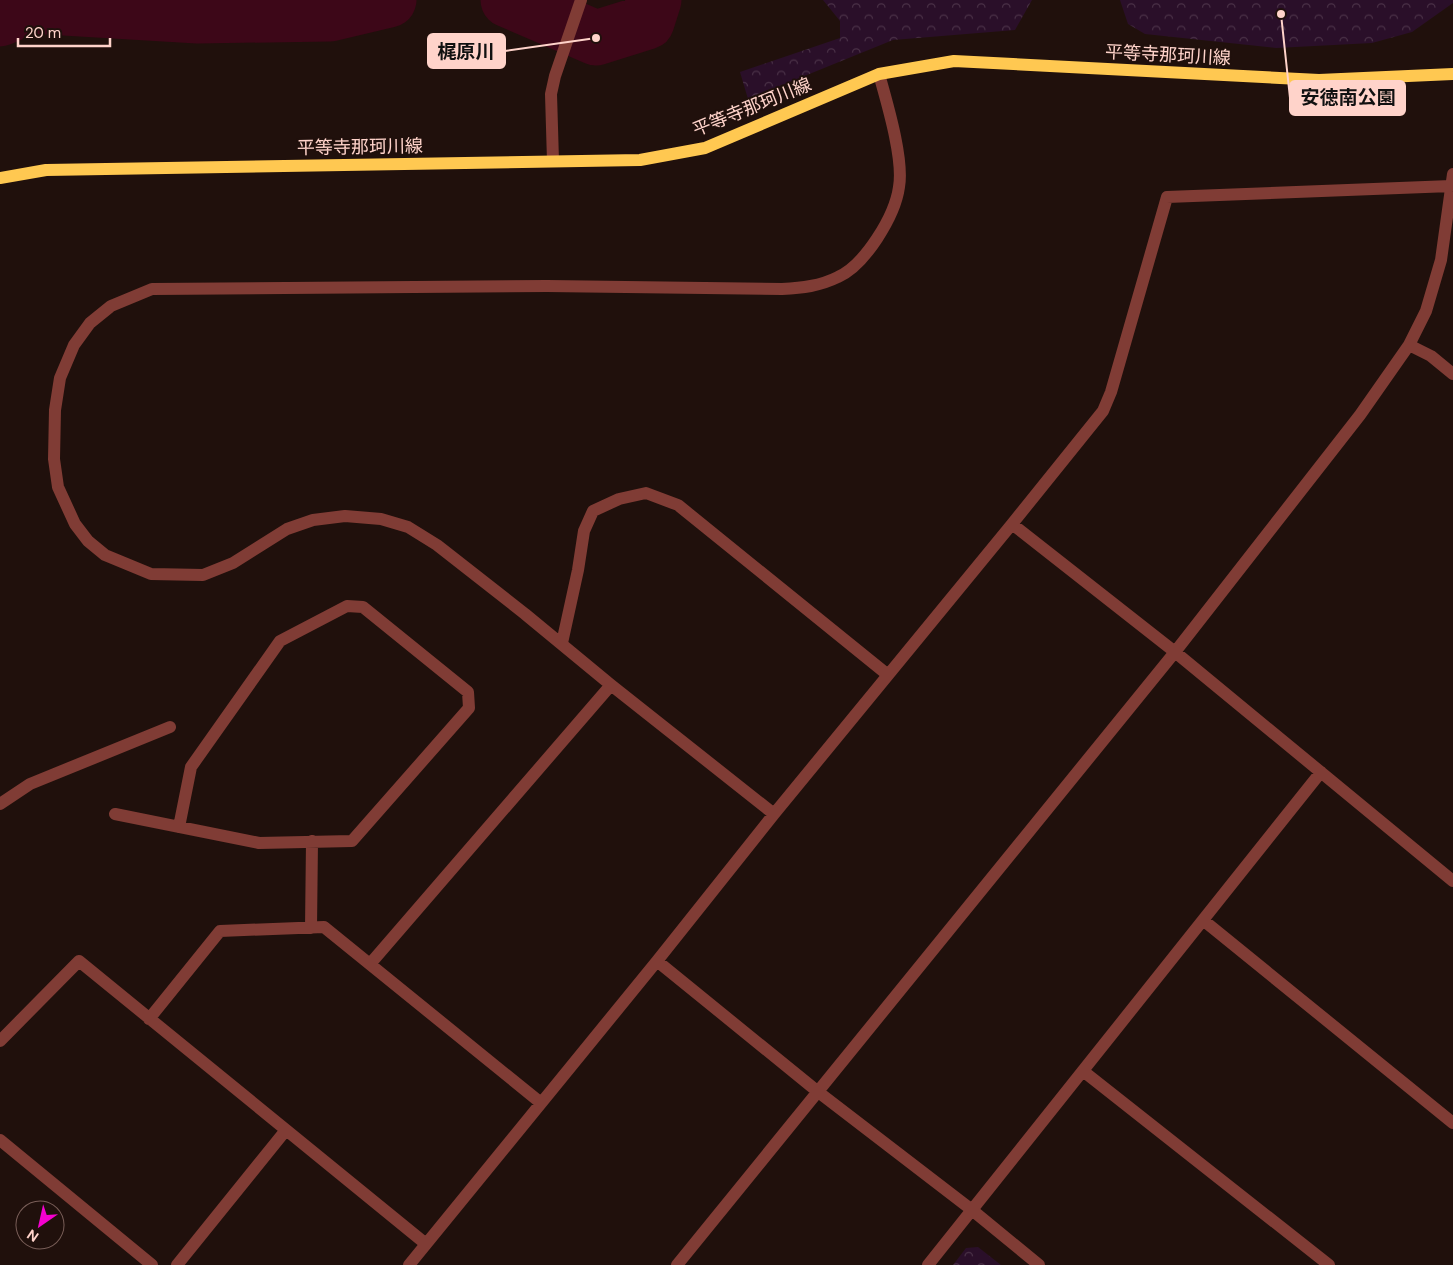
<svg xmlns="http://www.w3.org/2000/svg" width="1453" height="1265" font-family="'DM Sans','Noto Sans JP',sans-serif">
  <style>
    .park { fill: url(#park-crowns) }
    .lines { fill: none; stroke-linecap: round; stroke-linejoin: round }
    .river { stroke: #3d0718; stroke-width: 55 }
    .minor { stroke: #803c35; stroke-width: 12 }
    .major { stroke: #ffc851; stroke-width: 12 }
    .labels { text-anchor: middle; stroke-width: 4; stroke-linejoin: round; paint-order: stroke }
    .street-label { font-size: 18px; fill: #ffd3ca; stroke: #20100c }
    .leader { fill: none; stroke: #ffd3ca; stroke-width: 2 }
    .callout-dot { fill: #ffd3ca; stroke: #20100c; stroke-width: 2 }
    .callout { fill: #ffd3ca; stroke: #ffd3ca; stroke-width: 2 }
    .callout-label { font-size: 19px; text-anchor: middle; font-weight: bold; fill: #111 }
  </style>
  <defs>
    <pattern id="park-crowns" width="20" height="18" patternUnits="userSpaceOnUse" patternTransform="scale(1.25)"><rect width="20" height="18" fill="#2a0f29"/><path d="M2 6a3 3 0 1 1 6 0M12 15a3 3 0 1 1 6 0" fill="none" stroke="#4a3147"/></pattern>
  </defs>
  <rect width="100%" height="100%" fill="#20100c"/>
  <path class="park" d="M823 0H1032L1015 30 893 40 748 99 740 72 840 38V21Z
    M1120 0H1453V3L1412 32 1372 43 1276 48 1145 34 1128 24Z
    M978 1247 1001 1265H953L966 1248Z"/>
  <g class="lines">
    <path class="river" d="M508 0 596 38 647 22 654 0
      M0 19 31 6 198 16 330 14 389 0"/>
    <path class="minor" d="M553 161 551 94 555 76 581 0
      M1409 345 1431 356 1453 374
      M1012 524 1175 652 1453 881
      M562 643 578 570 584 531 593 511 619 499 646 493 678 505 888 675
      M0 804 30 784 170 727
      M115 814 259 843 352 841 469 708 468 692 363 607 347 606 280 641 191 767 179 827
      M774 814 611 685 525 614 437 545 408 527 381 519 345 516 313 520 287 529 233 563 203 575 151 574 105 555 88 541 75 524 58 487 54 459 55 410 60 378 74 345 90 323 111 306 152 289 547 286 782 289C802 288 820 286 838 277 865 265 895 216 899 187 904 159 887 103 879 74
      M1203 920 1453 1123
      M311 928 312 841
      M657 961 817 1091 972 1210 1039 1265
      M370 964 611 685
      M149 1019 220 931 324 927 541 1103
      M0 1041 79 961 426 1244
      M1083 1071 1329 1265
      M0 1140 152 1265
      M177 1265 286 1130
      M409 1265 657 961 774 814 1012 524 1103 411 1111 392 1167 197 1451 186
      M677 1265 1175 652 1360 415 1409 345 1426 311 1441 260 1453 174
      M928 1265 1321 772"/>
    <path class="major" d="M0 178 46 170 640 160 705 148 879 74 954 61 1319 80 1453 74"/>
  </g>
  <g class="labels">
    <g class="street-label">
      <text transform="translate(1168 55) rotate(3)" y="6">平等寺那珂川線</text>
      <text transform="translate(752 107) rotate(-22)" y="6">平等寺那珂川線</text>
      <text transform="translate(360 147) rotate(-1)" y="6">平等寺那珂川線</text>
    </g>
  </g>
  <path class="leader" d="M596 38L505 51M1281 14L1290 98"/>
  <g class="callout-dot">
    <circle cx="596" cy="38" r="5"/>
    <circle cx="1281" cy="14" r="5"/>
  </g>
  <g class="callout">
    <rect x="428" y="34" width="77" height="34" rx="5"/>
    <rect x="1290" y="81" width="115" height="34" rx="5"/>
  </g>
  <g class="callout-label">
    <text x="466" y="58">梶原川</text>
    <text x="1348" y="104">安徳南公園</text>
  </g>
  <g transform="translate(40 1225) rotate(214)"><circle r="24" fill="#20100c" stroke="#795e58"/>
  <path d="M0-4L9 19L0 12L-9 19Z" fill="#f500cf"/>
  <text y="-8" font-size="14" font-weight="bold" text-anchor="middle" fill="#ffd3ca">N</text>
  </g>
  <path d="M18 38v8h92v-8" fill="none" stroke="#ffd3ca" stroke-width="2.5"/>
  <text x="25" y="38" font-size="15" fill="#ffd3ca" stroke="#20100c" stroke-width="4" paint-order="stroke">20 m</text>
</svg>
